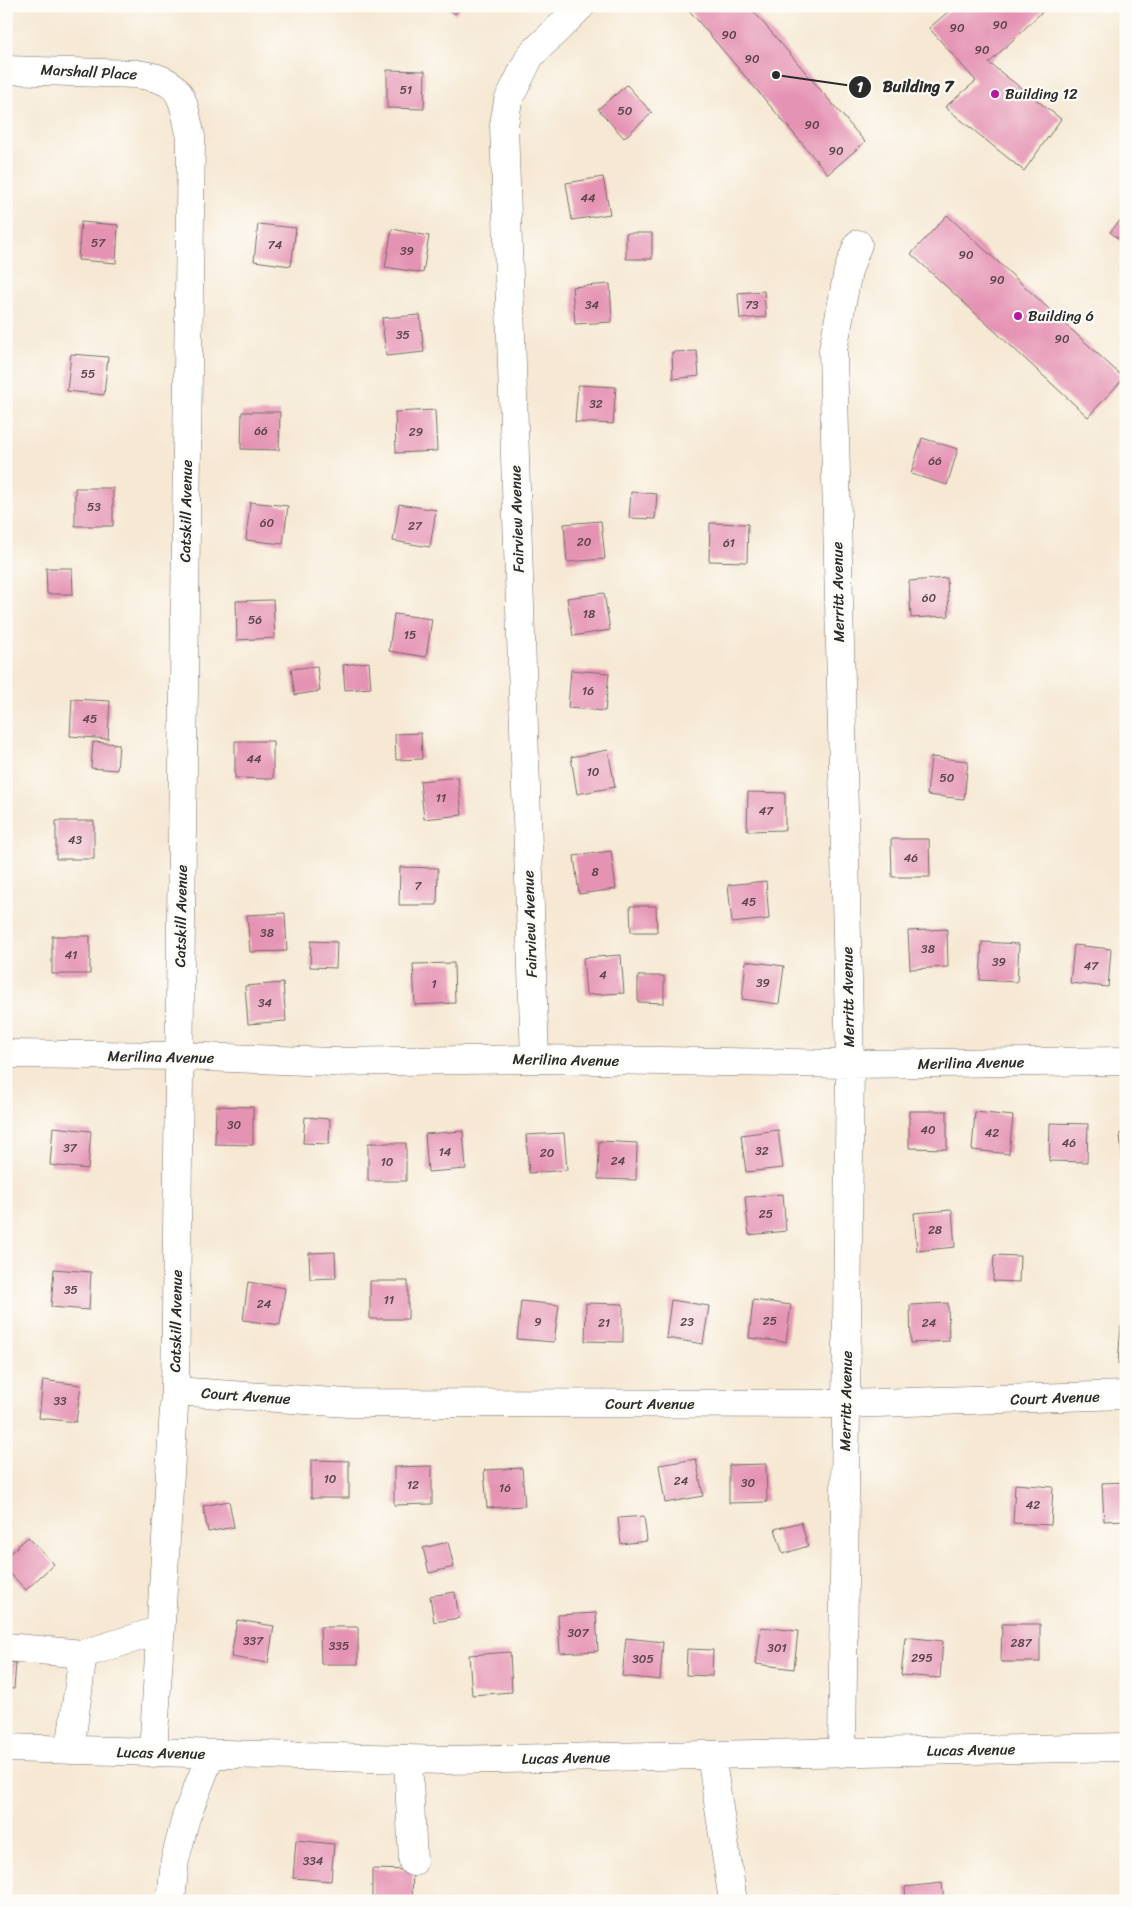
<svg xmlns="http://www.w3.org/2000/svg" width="1132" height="1907" font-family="Sriracha,sans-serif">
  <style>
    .building { fill: #e593b3 }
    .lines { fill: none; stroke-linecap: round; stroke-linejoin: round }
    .minor-casing { stroke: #726d66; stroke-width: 29 }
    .minor { stroke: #fff; stroke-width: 28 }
    .poi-dot { fill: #b5179e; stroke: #fdfcf7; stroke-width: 2 }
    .labels { text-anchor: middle; stroke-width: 4.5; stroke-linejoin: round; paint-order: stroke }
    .number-label { font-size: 12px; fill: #5a454d }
    .street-label { font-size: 15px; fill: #2b2b2b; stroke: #fdfcf7 }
    .poi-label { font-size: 15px; fill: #2b2b2b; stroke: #fdfcf7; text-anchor: start }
    .leader { fill: none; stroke: #2b2b2b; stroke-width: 2 }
    .callout-dot { fill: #2b2b2b; stroke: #fdfcf7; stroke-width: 2 }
    .mark-label { font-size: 15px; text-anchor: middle; font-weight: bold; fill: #fff }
    .callout-label { font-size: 16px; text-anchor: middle; font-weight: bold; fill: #2b2b2b; stroke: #fdfcf7; stroke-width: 4.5; stroke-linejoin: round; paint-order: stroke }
  </style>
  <rect width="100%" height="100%" fill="#fdfcf7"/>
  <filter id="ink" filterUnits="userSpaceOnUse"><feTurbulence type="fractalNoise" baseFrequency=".02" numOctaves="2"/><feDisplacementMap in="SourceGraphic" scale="10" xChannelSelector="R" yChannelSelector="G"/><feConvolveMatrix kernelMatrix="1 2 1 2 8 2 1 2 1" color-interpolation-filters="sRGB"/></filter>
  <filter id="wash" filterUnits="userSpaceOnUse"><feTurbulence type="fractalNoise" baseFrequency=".0096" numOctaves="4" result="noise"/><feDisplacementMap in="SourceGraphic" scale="20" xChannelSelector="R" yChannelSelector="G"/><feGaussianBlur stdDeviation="1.12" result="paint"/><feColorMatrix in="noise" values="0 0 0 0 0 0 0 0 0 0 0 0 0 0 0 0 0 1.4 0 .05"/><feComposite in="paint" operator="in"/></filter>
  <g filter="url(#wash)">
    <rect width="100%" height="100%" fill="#f6e8d3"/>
    <g id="blocks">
      <path class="building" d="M445 6H462L455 14Z
        M689 6H749L865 142 828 174 687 8Z
        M955 6H1048L989 63 1061 119 1024 171 945 107 976 81 929 28Z
        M387 70 425 71 424 109 387 108Z
        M627 85 652 113 624 138 598 109Z
        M603 177 610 214 572 220 566 183Z
        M1126 214V245L1110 232Z
        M947 215 1124 378 1088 417 911 254Z
        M81 222 118 225 116 263 78 260Z
        M258 224 296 228 291 266 254 261Z
        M392 229 429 236 423 273 385 267Z
        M626 233H652V259H626Z
        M610 284 612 322 575 324 572 287Z
        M764 291 766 317 740 319 738 293Z
        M420 315 424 352 386 356 382 318Z
        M697 351 699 376 673 379 672 352Z
        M71 354 108 357 104 395 67 391Z
        M578 385 616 387 613 424 575 422Z
        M435 410 437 451 396 453 395 412Z
        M242 412H280L279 450 241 449Z
        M922 438 958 449 947 485 911 474Z
        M75 488H113V526H75Z
        M631 492 657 494 655 519 629 518Z
        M250 502 288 506 283 544 246 540Z
        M399 504 436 510 430 547 393 541Z
        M601 521 605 559 567 562 564 524Z
        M710 523 748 524 747 562 709 561Z
        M46 568H72L73 594H47Z
        M947 578 949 616 911 618 909 581Z
        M604 593 610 630 573 636 567 598Z
        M273 600 275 638 237 640 236 601Z
        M394 614 432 619 426 657 389 651Z
        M369 662 371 688 345 690 343 665Z
        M317 666 320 691 295 695 291 669Z
        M571 670 609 673 605 711 568 708Z
        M72 699 110 701 108 739 70 736Z
        M421 733 422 759 396 760 395 734Z
        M235 741H273V779L235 778Z
        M93 742 119 744 117 770 91 768Z
        M608 750 615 787 577 794 571 757Z
        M931 757 968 761 964 799 927 795Z
        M458 777 462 815 424 819 420 781Z
        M748 792 785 793V830L747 831Z
        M56 821H94V859H56Z
        M891 839H929L930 877H892Z
        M611 851 616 889 579 894 574 856Z
        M400 867 438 868 437 905H399Z
        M766 881 769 919 732 923 728 885Z
        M630 906H656L657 932H631Z
        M285 913 287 951 250 952 247 915Z
        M947 929 948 967 910 969 908 931Z
        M52 936H90V974H52Z
        M311 941 337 942 336 968 310 967Z
        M982 942 1019 944 1017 982 980 980Z
        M1074 945 1111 949 1108 987 1070 983Z
        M621 955 624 993 586 995 583 958Z
        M746 961 784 966 779 1004 742 999Z
        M454 963 455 1003 415 1005 413 964Z
        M638 976H664V1003L638 1002Z
        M283 983 286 1021 248 1024 245 986Z
        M216 1106 253 1107V1145L215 1144Z
        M909 1111H947V1149L909 1148Z
        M975 1112 1013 1116 1009 1154 972 1150Z
        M305 1117 330 1119 329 1144 303 1143Z
        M1050 1123 1088 1124 1087 1162 1049 1161Z
        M53 1127 91 1131 88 1169 50 1165Z
        M778 1130 783 1168 746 1172 741 1135Z
        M463 1131 466 1169 428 1172 425 1134Z
        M564 1133 567 1170 529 1173 526 1135Z
        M1120 1133H1126V1170L1123 1171Z
        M599 1141 637 1143 636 1180 598 1179Z
        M368 1143H406V1181H368Z
        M783 1194 786 1231 749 1235 745 1197Z
        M952 1210 955 1247 917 1251 914 1213Z
        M335 1252 336 1278 310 1279 309 1253Z
        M994 1255 1020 1256 1019 1282 993 1281Z
        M54 1269 91 1272 89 1310 51 1307Z
        M370 1281H408V1319H370Z
        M248 1282 285 1288 280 1325 243 1320Z
        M671 1300 709 1306 703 1344 666 1338Z
        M753 1300 791 1305 786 1342 749 1338Z
        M521 1301 559 1305 554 1342 517 1339Z
        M586 1303 623 1304V1342L585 1341Z
        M948 1303 949 1341 911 1343 910 1305Z
        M1121 1326 1126 1327V1365L1118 1364Z
        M43 1380 81 1385 76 1422 39 1418Z
        M696 1459 703 1496 665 1503 659 1465Z
        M311 1460 349 1461V1498H311Z
        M766 1464 767 1502 729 1503V1465Z
        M432 1466V1504L394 1505V1467Z
        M522 1468 525 1506 487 1508 484 1470Z
        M1126 1482V1520L1104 1521 1102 1483Z
        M1015 1484 1053 1487 1051 1525 1013 1523Z
        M229 1501 234 1527 208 1532 203 1506Z
        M644 1516 647 1541 621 1544 618 1518Z
        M801 1522 808 1546 783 1554 775 1529Z
        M28 1537 54 1564 26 1590 6 1569V1557Z
        M448 1542 454 1567 429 1573 423 1548Z
        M455 1592 459 1618 434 1622 430 1596Z
        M596 1613 598 1651 560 1653 558 1615Z
        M237 1620 274 1626 268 1663 231 1657Z
        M1002 1624H1040V1662H1001Z
        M320 1627H358V1664H321Z
        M761 1627 798 1631 794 1669 756 1664Z
        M905 1637 943 1641 940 1678 901 1675Z
        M626 1638 663 1642 660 1680 622 1676Z
        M687 1649 713 1650 712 1676 686 1675Z
        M510 1652 512 1692 472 1695 469 1655Z
        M6 1662 16 1663 14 1689 6 1688Z
        M296 1840 334 1844 331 1881 293 1878Z
        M372 1869 413 1870 412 1901H372Z
        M942 1883 944 1901H906L905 1887Z
        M840 1895V1901H802V1898Z"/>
    </g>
  </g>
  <g filter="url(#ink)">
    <use href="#blocks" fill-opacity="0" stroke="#726d66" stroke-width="1"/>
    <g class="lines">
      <defs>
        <path id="minor" d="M6 70 136 74C184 80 181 95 191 137L175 1391 153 1753
          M6 1054 178 1056 332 1062 535 1059 850 1064 1126 1061
          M535 1059 504 125 508 101 530 56 581 6
          M175 1391 348 1403 846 1404 1126 1395
          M6 1647 83 1654 161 1630
          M6 1748 444 1760 1126 1747
          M70 1750 83 1654
          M842 1753 850 1064 833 350 848 271 858 244
          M711 1755 733 1901
          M408 1759 413 1862
          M171 1901 175 1860 186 1817 211 1754"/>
      </defs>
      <use href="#minor" class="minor-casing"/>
      <use href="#minor" class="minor"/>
    </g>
  </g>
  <g class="poi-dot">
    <circle cx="995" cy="94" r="5"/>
    <circle cx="1018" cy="316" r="5"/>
  </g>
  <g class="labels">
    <g class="number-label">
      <text x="1000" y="29">90</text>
      <text x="957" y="32">90</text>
      <text x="729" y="39">90</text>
      <text x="982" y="54">90</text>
      <text x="752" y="63">90</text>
      <text x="406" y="94">51</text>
      <text x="625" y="115">50</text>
      <text x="812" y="129">90</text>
      <text x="836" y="155">90</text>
      <text x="588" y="202">44</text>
      <text x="98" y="247">57</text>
      <text x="275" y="249">74</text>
      <text x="407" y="255">39</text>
      <text x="966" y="259">90</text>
      <text x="997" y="284">90</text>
      <text x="592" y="309">34</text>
      <text x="752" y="309">73</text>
      <text x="403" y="339">35</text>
      <text x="1062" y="343">90</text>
      <text x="88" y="378">55</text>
      <text x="596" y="408">32</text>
      <text x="261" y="435">66</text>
      <text x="416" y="436">29</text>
      <text x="935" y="465">66</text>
      <text x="94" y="511">53</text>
      <text x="267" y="527">60</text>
      <text x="415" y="530">27</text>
      <text x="584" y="546">20</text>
      <text x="729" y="547">61</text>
      <text x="929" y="602">60</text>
      <text x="589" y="618">18</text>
      <text x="255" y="624">56</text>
      <text x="410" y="639">15</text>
      <text x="588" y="695">16</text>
      <text x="90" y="723">45</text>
      <text x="254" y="763">44</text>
      <text x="593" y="776">10</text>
      <text x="947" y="782">50</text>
      <text x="441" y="802">11</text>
      <text x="766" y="815">47</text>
      <text x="75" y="844">43</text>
      <text x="911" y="862">46</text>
      <text x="595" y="876">8</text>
      <text x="418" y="890">7</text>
      <text x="749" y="906">45</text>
      <text x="267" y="937">38</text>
      <text x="928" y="953">38</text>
      <text x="71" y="959">41</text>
      <text x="999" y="966">39</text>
      <text x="1091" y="970">47</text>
      <text x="603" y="979">4</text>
      <text x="763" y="987">39</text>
      <text x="434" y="988">1</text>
      <text x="265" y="1007">34</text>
      <text x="234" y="1129">30</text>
      <text x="928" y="1134">40</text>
      <text x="992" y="1137">42</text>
      <text x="1069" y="1147">46</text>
      <text x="70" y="1152">37</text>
      <text x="762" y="1155">32</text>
      <text x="445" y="1156">14</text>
      <text x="547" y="1157">20</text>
      <text x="618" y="1165">24</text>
      <text x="387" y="1166">10</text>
      <text x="766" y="1218">25</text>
      <text x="935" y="1234">28</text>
      <text x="71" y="1294">35</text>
      <text x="389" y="1304">11</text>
      <text x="264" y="1308">24</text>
      <text x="770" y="1325">25</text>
      <text x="538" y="1326">9</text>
      <text x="687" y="1326">23</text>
      <text x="604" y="1327">21</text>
      <text x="929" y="1327">24</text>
      <text x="60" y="1405">33</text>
      <text x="330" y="1483">10</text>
      <text x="681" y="1485">24</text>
      <text x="748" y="1487">30</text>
      <text x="413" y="1489">12</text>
      <text x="505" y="1492">16</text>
      <text x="1033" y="1509">42</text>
      <text x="578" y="1637">307</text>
      <text x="253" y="1645">337</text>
      <text x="1021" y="1647">287</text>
      <text x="339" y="1650">335</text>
      <text x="777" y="1652">301</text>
      <text x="922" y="1662">295</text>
      <text x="643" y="1663">305</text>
      <text x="313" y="1865">334</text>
    </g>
    <g class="street-label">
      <text transform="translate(89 72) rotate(3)" y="5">Marshall Place</text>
      <text transform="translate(186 511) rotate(-89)" y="5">Catskill Avenue</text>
      <text transform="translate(517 519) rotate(-92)" y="5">Fairview Avenue</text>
      <text transform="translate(838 592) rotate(-91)" y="5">Merritt Avenue</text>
      <text transform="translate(181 916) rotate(-89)" y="5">Catskill Avenue</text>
      <text transform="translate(530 924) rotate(-92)" y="5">Fairview Avenue</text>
      <text transform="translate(848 997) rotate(-91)" y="5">Merritt Avenue</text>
      <text transform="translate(161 1057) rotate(1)" y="5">Merilina Avenue</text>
      <text transform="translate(566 1060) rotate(1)" y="5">Merilina Avenue</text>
      <text transform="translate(971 1063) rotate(-1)" y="5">Merilina Avenue</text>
      <text transform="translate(176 1321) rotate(-89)" y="5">Catskill Avenue</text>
      <text transform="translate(246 1396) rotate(4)" y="5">Court Avenue</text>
      <text transform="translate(1055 1398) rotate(-2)" y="5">Court Avenue</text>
      <text transform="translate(846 1401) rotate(-89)" y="5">Merritt Avenue</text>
      <text x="650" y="1409">Court Avenue</text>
      <text transform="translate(971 1750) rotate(-1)" y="5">Lucas Avenue</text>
      <text transform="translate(161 1753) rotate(1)" y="5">Lucas Avenue</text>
      <text transform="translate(566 1758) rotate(-1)" y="5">Lucas Avenue</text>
    </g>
    <g class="poi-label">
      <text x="1005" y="99">Building 12</text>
      <text x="1028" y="321">Building 6</text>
    </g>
  </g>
  <path class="leader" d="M776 75L860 87"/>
  <g class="callout-dot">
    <circle cx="776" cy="75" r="5"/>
    <circle cx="860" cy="87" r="12"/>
  </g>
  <g class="mark-label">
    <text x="860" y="92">1</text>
  </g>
  <g class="callout-label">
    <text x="918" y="92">Building 7</text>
  </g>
  <rect width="1132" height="1907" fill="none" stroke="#fdfcf7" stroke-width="25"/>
</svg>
